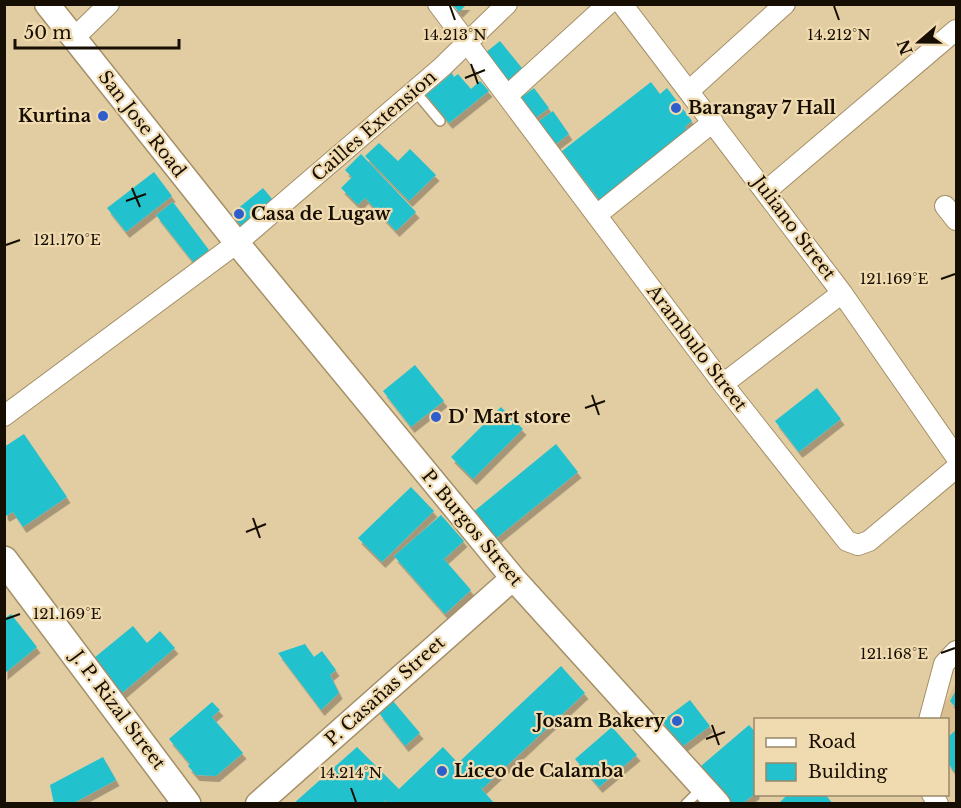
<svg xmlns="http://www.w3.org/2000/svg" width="961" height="808" font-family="'Libre Baskerville',serif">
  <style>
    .built { fill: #d9bf8e }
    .building { fill: #23c1ce; filter: url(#shadow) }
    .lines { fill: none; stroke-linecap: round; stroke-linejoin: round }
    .service-casing { stroke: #a48f67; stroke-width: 12 }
    .minor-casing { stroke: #a48f67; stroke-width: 22 }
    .tertiary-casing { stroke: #a48f67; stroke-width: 27 }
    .secondary-casing { stroke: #a48f67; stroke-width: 30 }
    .service { stroke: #fff; stroke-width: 9 }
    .minor { stroke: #fff; stroke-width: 20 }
    .tertiary { stroke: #fff; stroke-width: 24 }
    .secondary { stroke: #fff; stroke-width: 27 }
    .ticks { fill: none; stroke: #160e02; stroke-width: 2 }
    .poi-dot { fill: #2e5dcc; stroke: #f0daaf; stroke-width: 2 }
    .labels { text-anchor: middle; stroke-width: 4.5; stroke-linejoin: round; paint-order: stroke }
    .poi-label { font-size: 18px; font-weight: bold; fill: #160e02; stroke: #f0daaf; text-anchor: start }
    .street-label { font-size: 18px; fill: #160e02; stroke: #f0daaf }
    .ticks-label { font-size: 15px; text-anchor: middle; fill: #160e02; stroke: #f0daaf; stroke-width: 4.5; stroke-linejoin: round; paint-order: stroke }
  </style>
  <defs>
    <filter id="shadow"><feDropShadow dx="3.5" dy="6" stdDeviation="0" flood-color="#0004"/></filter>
  </defs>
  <rect width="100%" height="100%" fill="#e2cda2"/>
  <path class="built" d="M956 683V776L948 765V720H936Z"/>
  <path class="building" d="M452 4H467L459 12Z
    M500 41 522 68 507 81 485 53Z
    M452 73 454 77 458 74 471 89 480 81 489 91 449 123 426 95Z
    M651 82 660 94 667 88 692 121 685 127 690 135 601 202 562 151Z
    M534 88 549 108 534 119 519 99Z
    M553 111 569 134 556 144 539 121Z
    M379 143 398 161 410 149 436 175 409 201 365 156Z
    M361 154 416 212 396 231 365 198 358 205 341 188 352 177 345 170Z
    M154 172 172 196 126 232 107 208Z
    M263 188 277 205 246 231 231 214Z
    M173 202 209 250 193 262 156 215Z
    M415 365 444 401 411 427 383 391Z
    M817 388 841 419 799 452 775 421Z
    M501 407 523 429 473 479 451 457Z
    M24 434 67 497 23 527 13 512 6 516 4 513V447Z
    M556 444 578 472 494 540 472 513Z
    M411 487 434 511 382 562 358 538Z
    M441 515 464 541 444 559 471 590 445 614 394 556Z
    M11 614 37 647 4 674V619Z
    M133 626 147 643 160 631 175 648 122 693 94 658Z
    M305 644 314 657 322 651 336 670 330 675 339 693 321 710 278 653Z
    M561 666 585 693 482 789 477 784 495 804H384L388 798 382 804H293L357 747 399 789 443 747 458 763Z
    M956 690V708L950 701Z
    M690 700 710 726 682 747 662 721Z
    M393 701 420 733 405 746 379 713Z
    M212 702 220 710 212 717 243 753 216 776 196 775 188 766 190 764 169 739Z
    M749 725 756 733V793L742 804H722L694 772Z
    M612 727 637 755 599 787 575 759Z
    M956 730V774L948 763V737Z
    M103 757 116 780 72 804H54L50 785Z
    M788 794H825L833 804H778Z"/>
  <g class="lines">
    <defs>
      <path id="service" d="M414 90 440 121
        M686 804 702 788"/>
      <path id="minor" d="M438 4 723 384 847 541 858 545 869 541 956 468
        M622 4 842 293 956 457
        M74 38 109 4
        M690 90 785 4
        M508 95 608 4
        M766 191 956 30
        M945 206 956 220
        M598 214 713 122
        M723 384 842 293
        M4 416 237 243 442 67 507 4
        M929 720 944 664 956 651
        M932 794 938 804"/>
      <path id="tertiary" d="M47 4 237 243 513 578 718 804
        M258 804 513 578"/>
      <path id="secondary" d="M4 560 187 804"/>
    </defs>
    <use href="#service" class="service-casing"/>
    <use href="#minor" class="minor-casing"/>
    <use href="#tertiary" class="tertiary-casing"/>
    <use href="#secondary" class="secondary-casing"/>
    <use href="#service" class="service"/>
    <use href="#minor" class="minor"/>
    <use href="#tertiary" class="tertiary"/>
    <use href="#secondary" class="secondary"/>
  </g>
  <path class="ticks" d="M450 6 455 20M834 6 839 20M471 64 478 84M465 78 485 70M132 188 140 207M126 201 146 194M6 245 20 240M941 279 955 274M592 395 599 415M585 408 605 401M253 518 260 538M246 532 266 524M6 619 20 614M941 653 955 648M712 725 719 745M706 739 725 732M351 788 356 802"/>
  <g class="poi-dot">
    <circle cx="676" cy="108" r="6"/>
    <circle cx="103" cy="116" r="6"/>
    <circle cx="239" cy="214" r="6"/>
    <circle cx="436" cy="417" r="6"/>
    <circle cx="677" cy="721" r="6"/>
    <circle cx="442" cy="771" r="6"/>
  </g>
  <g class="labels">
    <g class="poi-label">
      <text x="688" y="114">Barangay 7 Hall</text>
      <text x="91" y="122" text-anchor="end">Kurtina</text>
      <text x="251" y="220">Casa de Lugaw</text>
      <text x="448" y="423">D' Mart store</text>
      <text x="665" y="727" text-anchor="end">Josam Bakery</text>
      <text x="454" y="777">Liceo de Calamba</text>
    </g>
    <g class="street-label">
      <text transform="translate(142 124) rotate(52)" y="6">San Jose Road</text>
      <text transform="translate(374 126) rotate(-41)" y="6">Cailles Extension</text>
      <text transform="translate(794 228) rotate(53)" y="6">Juliano Street</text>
      <text transform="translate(697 348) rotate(53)" y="6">Arambulo Street</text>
      <text transform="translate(472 528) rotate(50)" y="6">P. Burgos Street</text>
      <text transform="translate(385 691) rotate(-42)" y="6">P. Casañas Street</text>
      <text transform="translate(118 710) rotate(53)" y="6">J. P. Rizal Street</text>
    </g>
  </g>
  <g class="ticks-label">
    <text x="455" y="40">14.213°N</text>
    <text x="839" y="40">14.212°N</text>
    <text x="67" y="245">121.170°E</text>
    <text x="894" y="284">121.169°E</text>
    <text x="67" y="619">121.169°E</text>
    <text x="894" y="659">121.168°E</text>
    <text x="351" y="778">14.214°N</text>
  </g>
  <rect width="961" height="808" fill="none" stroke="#160e02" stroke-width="12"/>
  <rect x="754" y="718" width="195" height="78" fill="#f0daaf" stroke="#99886a" stroke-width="1.5"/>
  <rect x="766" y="738" width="30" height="9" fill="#ffffff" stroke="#99886a" stroke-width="1.5"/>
  <text x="808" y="748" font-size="18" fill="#160e02">Road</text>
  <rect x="766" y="763" width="30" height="18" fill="#23c1ce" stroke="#99886a" stroke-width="1.5"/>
  <text x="808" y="778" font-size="18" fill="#160e02">Building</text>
  <g transform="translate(919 42) rotate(250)" stroke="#f0daaf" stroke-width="4.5" paint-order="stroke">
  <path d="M0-4.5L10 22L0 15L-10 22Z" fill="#160e02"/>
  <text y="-9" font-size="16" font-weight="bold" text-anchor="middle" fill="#160e02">N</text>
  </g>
  <path d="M15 39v9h164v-9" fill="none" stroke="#160e02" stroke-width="3"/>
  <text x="24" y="39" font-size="18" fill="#160e02" stroke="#f0daaf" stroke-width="4.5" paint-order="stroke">50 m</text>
</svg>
